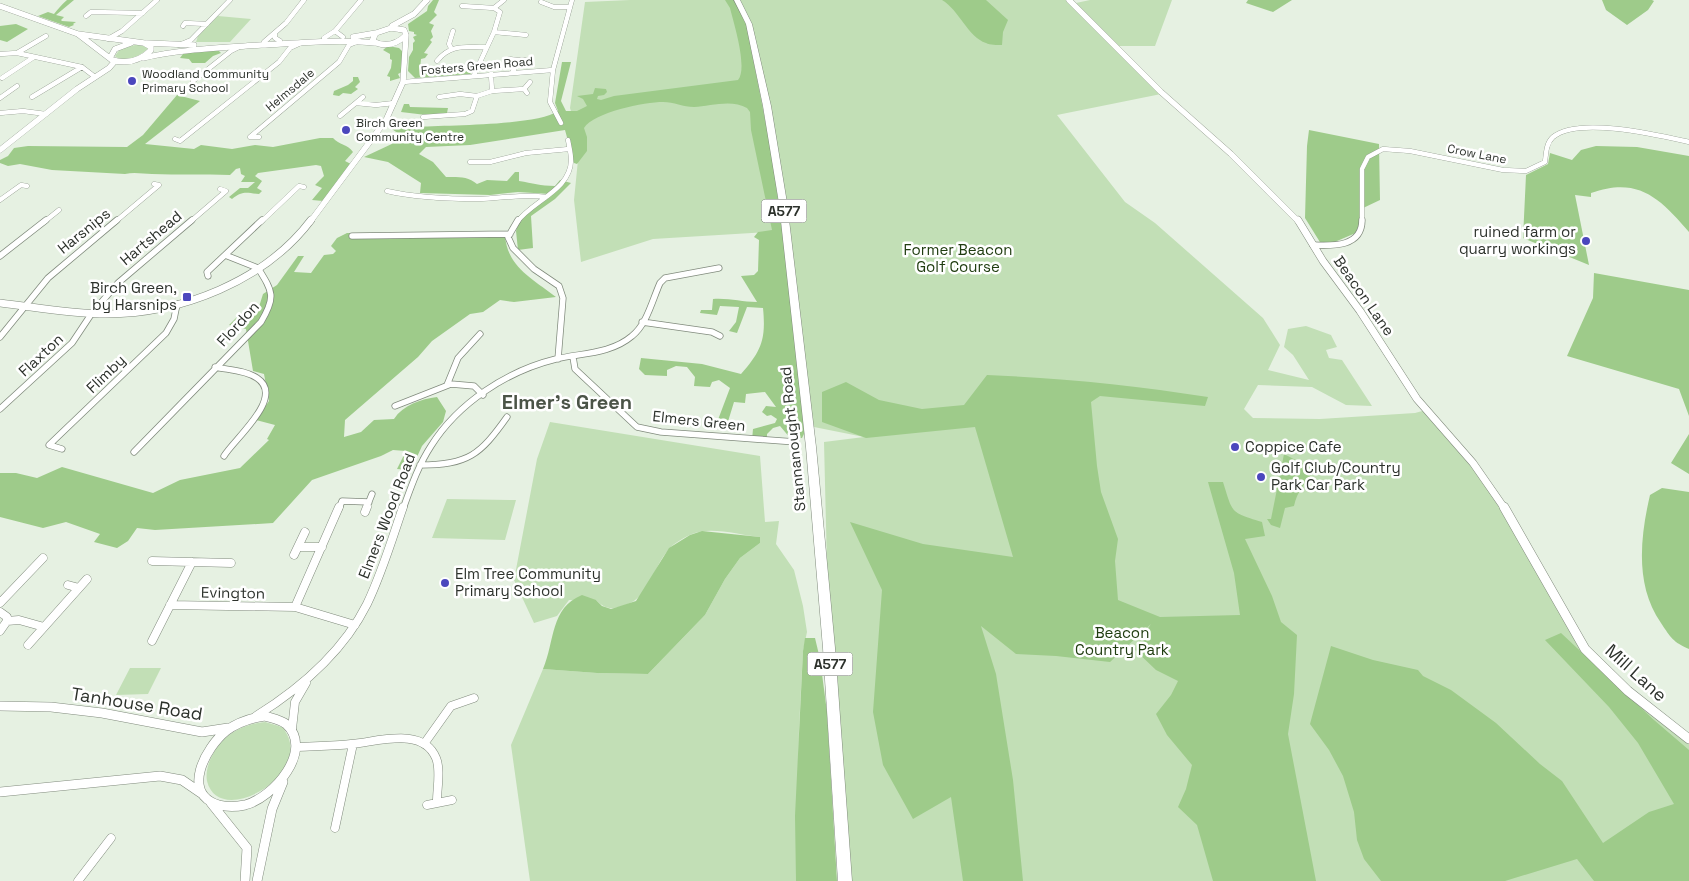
<svg xmlns="http://www.w3.org/2000/svg" width="1689" height="881" font-family="'Space Grotesk',sans-serif">
  <style>
    .green { fill: #c2dfb6 }
    .forest { fill: #9ecb8a }
    .lines { fill: none; stroke-linecap: round; stroke-linejoin: round }
    .minor-far2-casing { stroke: #818b7d; stroke-width: 5 }
    .minor-far1-casing { stroke: #818b7d; stroke-width: 7 }
    .minor-casing { stroke: #818b7d; stroke-width: 9 }
    .tertiary-far2-casing { stroke: #818b7d; stroke-width: 6 }
    .tertiary-far1-casing { stroke: #818b7d; stroke-width: 8 }
    .tertiary-casing { stroke: #818b7d; stroke-width: 10 }
    .primary-casing { stroke: #818b7d; stroke-width: 1 }
    .minor-far2 { stroke: #fff; stroke-width: 4.5 }
    .minor-far1 { stroke: #fff; stroke-width: 5.5 }
    .minor { stroke: #fff; stroke-width: 8 }
    .tertiary-far2 { stroke: #fff; stroke-width: 5.5 }
    .tertiary-far1 { stroke: #fff; stroke-width: 7 }
    .tertiary { stroke: #fff; stroke-width: 9 }
    .primary { fill: #fff; fill-rule: evenodd }
    .poi-dot { fill: #4b47bd; stroke: #fff; stroke-width: 2 }
    .labels { text-anchor: middle; stroke-width: 5; stroke-linejoin: round; paint-order: stroke }
    .far-street-label { font-size: 12px; fill: #2d322c; stroke: #fff }
    .far-poi-label { font-size: 12px; fill: #2d322c; stroke: #fff; text-anchor: start }
    .shield { fill: #fff; stroke: #6c706b; stroke-width: 1 }
    .shield-label { font-size: 14px; font-weight: bold; fill: #2d322c }
    .street-label { font-size: 15px; fill: #2d322c; stroke: #fff }
    .poi-label { font-size: 15px; fill: #2d322c; stroke: #fff; text-anchor: start }
    .park-label { font-size: 15px; fill: #203d10; stroke: #fff }
    .near-street-label { font-size: 18px; fill: #2d322c; stroke: #fff }
    .district-label { font-size: 20px; font-weight: bold; fill: #4b5447; stroke: #fff }
  </style>
  <rect width="100%" height="100%" fill="#e6f1e2"/>
  <path class="green" d="M630 0H1066L1166 93 1057 115 1125 202 1155 223 1263 318 1280 345 1268 370 1309 380 1293 355 1284 347 1288 329 1306 326 1331 335 1337 347 1326 350 1329 358 1342 360 1372 406 1346 405 1312 387 1258 385 1244 409 1253 418 1320 419 1415 413 1426 410 1473 463 1585 649 1689 742V881H845L829 648 824 442 864 437 809 426 786 231 653 239 581 262 574 200 580 140 570 108 585 2Z
    M1090 0H1172L1155 46H1119L1076 3Z
    M218 16 251 19 230 42H196L198 36Z
    M139 44 147 47 148 49C139 56 125 65 115 56L120 49Z
    M550 422 760 456 765 522 779 521 776 544 794 570 803 606 807 632 803 651 799 728 796 881H530L511 745 543 669 597 673 648 674 705 615 725 579 740 558 760 543V537C739 535 711 526 692 534 685 537 674 543 669 549 651 569 650 601 619 607 609 610 603 607 596 600H569L557 616 534 623 514 580 537 459Z
    M447 499 516 500 505 540 432 538Z
    M130 668H161L148 694 116 695Z
    M265 722 282 727C320 771 219 831 207 781 205 770 210 758 216 749 228 732 245 724 265 722Z"/>
  <path class="forest" d="M67 0H74L56 15 64 17 61 20 62 21 76 22 73 24 74 25 69 27 38 16 48 12 54 14C58 9 62 4 67 0Z
    M433 0H439L434 12 437 15 429 23 434 25 431 31 433 37 430 40 432 42 424 53 428 54 425 58 421 59 420 69 424 72H430L473 71 470 74 415 78 408 71 409 57 413 50V43L415 41 413 37 417 35 414 34V32L409 31 408 24 427 11 428 6Z
    M725 0H736L746 23 772 156 798 346 806 430 802 438 791 439 780 426 773 428 767 434V442L752 440 753 429 775 423 777 419 771 415 767 416 762 412 766 406 776 407 765 392 746 394 745 403 734 402 726 428 716 425 730 388 719 380 712 382 710 387 694 386 695 377 687 367 676 366 667 370V376L645 375 639 369 641 358 702 364 741 374C762 350 766 339 763 308L747 307 737 333 729 331 736 322 739 307 720 306 717 315 700 313 701 310H712L713 299C730 298 741 302 757 302L741 276 754 275 758 271 759 240 754 237 758 232 772 230 751 130 750 112 747 108C732 99 710 106 694 107 683 107 674 102 663 102 645 102 594 112 584 128L587 137V151L577 164 574 163 565 130 470 145 426 147 419 154 433 162 446 177C457 177 468 176 477 184L487 180 507 181 515 172H519V181C533 183 540 186 555 186L560 180 571 183 555 199 531 216 533 248 518 250 516 231 519 222 515 219 550 194 518 192 490 195 420 193 421 183 388 162 364 157 396 142 399 134 389 127 397 124 406 130 415 127C445 125 537 126 558 111L555 103 562 62H571L561 101 566 111H577L587 106 583 99 577 96 593 94 595 88 606 89 607 92 604 95 598 96 597 99 601 100 614 96 738 80C748 68 734 24 730 8Z
    M942 0H986L1008 20 1003 32 1002 45C997 45 990 45 986 43 968 37 959 10 942 0Z
    M1248 0H1292L1273 12 1246 3Z
    M1602 0H1652L1654 1 1648 10 1627 25 1606 10Z
    M16 24 28 29 7 42 0 40V26Z
    M388 46 399 48 402 51V72L398 74 400 78 390 81V77L387 76 391 68 392 60 390 59V54L383 50Z
    M200 51H219L221 53 213 56 205 63H192L189 59 180 58 183 54Z
    M353 77H358L360 82 355 87 358 89 351 94 343 93 339 96 333 95 334 91 348 85 353 81Z
    M177 95 200 101 145 144 194 149 201 145 232 149 255 145 273 147 320 138H333C339 145 348 144 353 152L345 161 351 164 323 201 312 200 322 188 315 185 324 176 321 166 316 165 258 173 255 176 262 181 257 188 262 191 259 194C247 193 243 190 232 199L229 197 240 188H248L255 182H241L245 176 241 174 240 168 236 169 230 175C204 174 178 175 152 174 143 174 135 172 125 174L52 170 20 164 8 166 0 163V160L8 156 14 148 28 146 127 147 143 135Z
    M404 104H409L410 107 448 108 447 113 426 115 401 112Z
    M1309 130 1379 144 1380 200 1361 209 1358 232 1323 247 1305 218 1307 146Z
    M1596 146 1637 147 1689 156V232C1660 198 1638 176 1591 193V197L1575 195 1589 265 1523 238 1526 175 1548 164 1550 153 1572 160 1581 150Z
    M347 233 505 235C507 267 533 279 556 297L514 302 500 300 483 312 470 314 432 341 418 357 345 420 344 437 361 432 374 420 394 419C403 405 421 399 437 397L446 411 443 422 422 446 411 470 397 469 406 451 393 450 381 456 312 480 273 523 155 530 137 528 128 541 117 548 94 542 100 534 66 522 43 528 0 517V473H16L37 478 62 467 153 493 180 480 240 468 269 440 267 439 275 425 256 420 269 401 264 374 253 371 246 329 229 325 238 316 251 319 258 310 263 294 277 285 298 256H304L294 272 311 273 324 255 333 254 336 251 331 246 337 238Z
    M1594 273 1689 290V416L1679 389 1567 356 1593 298Z
    M987 375C1061 378 1134 385 1208 397L1205 406 1100 396 1091 402 1097 466 1101 492 1118 539 1115 561 1118 600 1160 617 1240 615 1234 573 1208 482H1223C1233 514 1230 512 1262 522L1265 536 1245 539 1272 596 1281 622 1297 635 1294 694 1288 734 1316 881H1213L1197 825 1178 807 1186 789 1192 765 1167 735 1156 714 1171 695 1178 681 1156 670 1134 649 1151 624 1110 662 1056 656 1016 654 981 626 996 674 1013 780 1023 881H963L951 797 913 819 883 765 873 712 882 590 850 522 923 544 1013 557 975 427 866 438 822 422V392L846 382 879 400 922 409 964 405Z
    M1689 434V474L1671 463Z
    M1284 454 1315 470C1306 482 1297 491 1294 506L1285 508 1280 528 1271 525 1267 519H1271Z
    M1662 488 1689 492V649C1673 642 1671 638 1661 623 1635 586 1640 538 1650 495Z
    M702 531 760 537V543L740 558 725 579 705 615 648 674 597 673 543 669C555 641 550 608 582 595L596 600 602 606 611 609 636 601 669 548 690 535Z
    M1561 633 1654 720 1689 750V881H1594L1577 859 1505 881H1381L1364 859 1357 840 1354 812 1343 776 1329 750 1310 724 1331 646 1373 660 1418 670 1423 676 1451 690 1496 723 1540 764 1562 781 1603 843 1649 812 1674 804 1638 743 1609 707 1545 640Z
    M805 638H815L820 659 827 712 837 881H796L795 816 803 651Z"/>
  <g class="lines">
    <defs>
      <path id="minor-far2" d="M541 2 554 7H569
        M462 6 494 8 500 12 494 32 474 75
        M494 8 504 0
        M86 16 91 12 143 13
        M183 26 185 23 207 24
        M335 31 343 37
        M494 32 526 35
        M275 34V38L280 41
        M324 38 335 31 361 0
        M108 39 122 31 157 0
        M264 42 286 23 304 0
        M179 45 191 40 230 0
        M451 48 449 44 453 31
        M17 53 46 36
        M0 54 17 53 82 67 95 77
        M509 59 518 60 512 73
        M518 60H527
        M437 61C451 43 466 48 487 47
        M185 75 197 77
        M2 78 34 57
        M193 81 231 51 239 47
        M403 82 553 70
        M492 91 524 89
        M527 93 524 89 530 82
        M32 97 82 67
        M439 97 460 94 477 96
        M0 98 17 86
        M356 103 376 105 394 103
        M0 113 23 111 46 114
        M340 116 363 97
        M423 117 465 114 472 111 477 96 492 91 491 74
        M561 123 550 102 553 70 572 0
        M259 137H250L339 62 349 45 359 41
        M175 139 180 141 279 62 290 48 301 43
        M470 162H490L526 153 569 149
        M387 191C417 198 449 199 480 199 502 198 524 194 546 197
        M0 200 21 185 27 186
        M44 222 59 210
        M115 222 159 185 154 184
        M190 222 226 191 220 189
        M261 222 299 186 304 187
        M517 222C532 201 571 190 571 160 571 153 569 146 568 140
        M1362 222V169L1368 157 1383 149 1410 151 1503 170 1526 171 1545 162C1546 154 1546 143 1553 137 1578 116 1658 135 1689 142"/>
      <path id="minor-far1" d="M518 220 508 237 513 248 534 269 559 286 563 298 558 359
        M352 236 510 234
        M1313 245C1333 246 1362 247 1362 220
        M0 256 46 220
        M208 276 207 272 262 220
        M642 322 712 332 720 336
        M0 337 48 278 117 220
        M573 357 575 369 637 427 661 432 796 442
        M215 367C228 370 245 370 257 378 286 397 234 439 224 456
        M447 385 458 358 480 334
        M395 406 451 384 474 386 483 395
        M0 409 72 343 92 313 118 283 192 220
        M62 449 49 445 166 333 174 319 177 304
        M134 452 261 322C276 297 273 292 258 268L225 255
        M420 465C468 465 480 455 507 417
        M339 509 342 501 369 502
        M366 509 372 494
        M403 509C411 487 418 466 431 446 458 403 507 371 556 359 581 353 611 354 632 336 647 324 652 301 660 283L665 278 719 268"/>
      <path id="minor" d="M365 512 367 507
        M298 547H322
        M294 555 305 532
        M152 561 231 563
        M68 585 79 588 87 579
        M0 603 43 558
        M170 605 295 607 355 625
        M295 607 339 507
        M0 612 7 617V621L19 620 44 627
        M0 631 7 621
        M152 641 192 562
        M28 645 79 588
        M256 716C301 688 343 652 367 604 382 573 392 539 403 507
        M292 729 295 702 306 683
        M424 744 451 706 474 698
        M297 747C315 746 333 746 351 744 377 742 423 726 436 758 441 770 437 788 437 801
        M427 805 452 800
        M335 828 353 744
        M78 881 111 838"/>
      <path id="tertiary-far2" d="M1069 0 1161 92 1231 154 1299 222
        M0 6 78 34
        M392 26 414 14 427 0
        M391 28 404 30 406 35C396 45 384 47 372 41L376 33Z
        M78 34 144 43 151 47V50C140 61 126 64 112 60Z
        M353 37 376 33
        M146 43 194 45
        M110 58 115 49 131 43
        M143 58C182 49 221 48 261 45 299 43 337 39 375 43
        M0 150 77 89 109 68 115 61
        M310 222 386 120 403 82 406 35"/>
      <path id="tertiary-far1" d="M1298 220 1323 261 1360 311 1417 399 1473 463 1505 509
        M0 303C34 307 73 314 106 314 181 314 265 281 311 220"/>
      <path id="tertiary" d="M1504 507 1585 649 1628 691 1689 739
        M0 706 51 707 102 713 202 732 228 728
        M265 716C271 718 281 720 286 724 315 750 273 798 245 805 236 807 227 807 219 805 180 794 206 747 226 731 238 722 251 718 265 716Z
        M0 792 160 776 182 780 201 793
        M211 803 247 848 245 881
        M257 881 272 809 283 782"/>
      <path id="primary" d="M734 0H740L752 24 771 106 787 203 816 447 835 648 852 881H838L823 648 806 447 779 203 763 106 746 24Z"/>
    </defs>
    <use href="#minor-far2" class="minor-far2-casing"/>
    <use href="#minor-far1" class="minor-far1-casing"/>
    <use href="#minor" class="minor-casing"/>
    <use href="#tertiary-far2" class="tertiary-far2-casing"/>
    <use href="#tertiary-far1" class="tertiary-far1-casing"/>
    <use href="#tertiary" class="tertiary-casing"/>
    <use href="#primary" class="primary-casing"/>
    <use href="#minor-far2" class="minor-far2"/>
    <use href="#minor-far1" class="minor-far1"/>
    <use href="#minor" class="minor"/>
    <use href="#tertiary-far2" class="tertiary-far2"/>
    <use href="#tertiary-far1" class="tertiary-far1"/>
    <use href="#tertiary" class="tertiary"/>
    <use href="#primary" class="primary"/>
  </g>
  <g class="poi-dot">
    <circle cx="132" cy="81" r="5"/>
    <circle cx="346" cy="130" r="5"/>
    <circle cx="1586" cy="241" r="5"/>
    <rect x="182" y="292" width="10" height="10" rx="2.5"/>
    <circle cx="1235" cy="447" r="5"/>
    <circle cx="1261" cy="477" r="5"/>
    <circle cx="445" cy="583" r="5"/>
  </g>
  <g class="labels">
    <g class="far-street-label">
      <text transform="translate(477 66) rotate(-5)" y="4">Fosters Green Road</text>
      <text transform="translate(290 90) rotate(-40)" y="4">Helmsdale</text>
      <text transform="translate(1477 154) rotate(11)" y="4">Crow Lane</text>
    </g>
    <g class="far-poi-label">
      <text x="142" y="78">Woodland Community<tspan x="142" dy="14">Primary School</tspan></text>
      <text x="356" y="127">Birch Green<tspan x="356" dy="14">Community Centre</tspan></text>
    </g>
    <g class="shield">
      <rect x="761.5" y="199.5" width="45" height="23" rx="4"/>
      <rect x="807.5" y="652.5" width="45" height="23" rx="4"/>
    </g>
    <g class="shield-label">
      <text x="784" y="216">A577</text>
      <text x="830" y="669">A577</text>
    </g>
    <g class="street-label">
      <text transform="translate(84 231) rotate(-39)" y="5">Harsnips</text>
      <text transform="translate(151 238) rotate(-40)" y="5">Hartshead</text>
      <text transform="translate(1364 296) rotate(55)" y="5">Beacon Lane</text>
      <text transform="translate(238 324) rotate(-48)" y="5">Flordon</text>
      <text transform="translate(41 355) rotate(-43)" y="5">Flaxton</text>
      <text transform="translate(106 374) rotate(-44)" y="5">Flimby</text>
      <text transform="translate(699 421) rotate(6)" y="5">Elmers Green</text>
      <text transform="translate(793 439) rotate(-96)" y="5">Stannanought Road</text>
      <text transform="translate(387 516) rotate(-69)" y="5">Elmers Wood Road</text>
      <text transform="translate(233 593) rotate(1)" y="5">Evington</text>
    </g>
    <g class="poi-label">
      <text x="1576" y="237" text-anchor="end">ruined farm or<tspan x="1576" dy="17">quarry workings</tspan></text>
      <text x="177" y="293" text-anchor="end">Birch Green,<tspan x="177" dy="17">by Harsnips</tspan></text>
      <text x="1245" y="452">Coppice Cafe</text>
      <text x="1271" y="473">Golf Club/Country<tspan x="1271" dy="17">Park Car Park</tspan></text>
      <text x="455" y="579">Elm Tree Community<tspan x="455" dy="17">Primary School</tspan></text>
    </g>
    <g class="park-label">
      <text x="958" y="255">Former Beacon<tspan x="958" dy="17">Golf Course</tspan></text>
      <text x="1122" y="638">Beacon<tspan x="1122" dy="17">Country Park</tspan></text>
    </g>
    <g class="near-street-label">
      <text transform="translate(1636 673) rotate(42)" y="6">Mill Lane</text>
      <text transform="translate(137 704) rotate(9)" y="6">Tanhouse Road</text>
    </g>
    <g class="district-label">
      <text x="567" y="409">Elmer's Green</text>
    </g>
  </g>
</svg>
